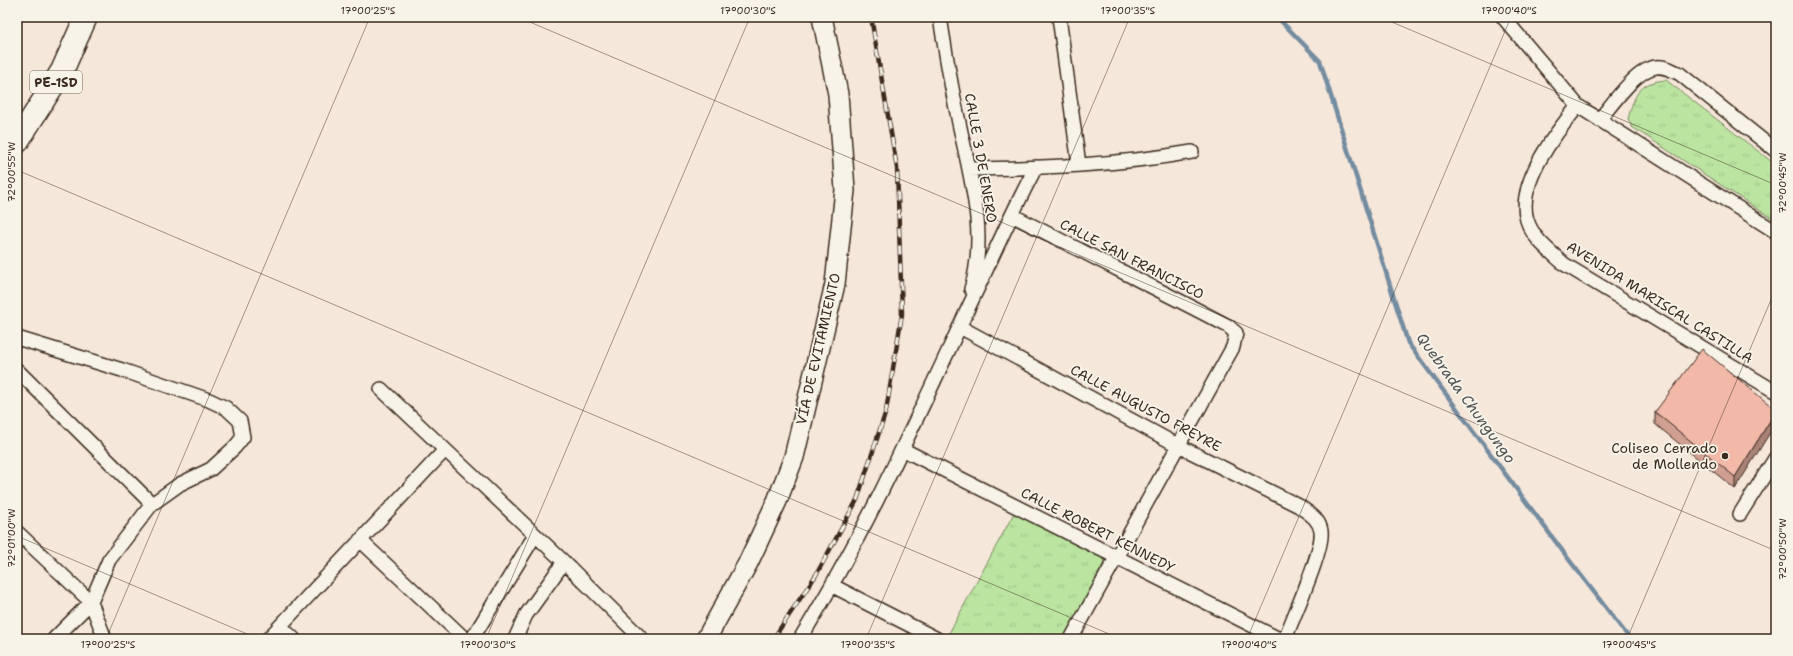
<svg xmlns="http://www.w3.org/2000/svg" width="1793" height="656" font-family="'Shantell Sans',sans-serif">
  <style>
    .grass { fill: url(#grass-tufts); stroke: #7a875f }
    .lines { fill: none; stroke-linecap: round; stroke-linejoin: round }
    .stream { stroke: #738ca0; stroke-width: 4.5 }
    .street-casing { stroke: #3b2a1e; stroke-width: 16 }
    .secondary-casing { stroke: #3b2a1e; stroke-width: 22 }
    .highway-casing { stroke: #3b2a1e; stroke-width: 25 }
    .street { stroke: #f7f3e8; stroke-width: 13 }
    .secondary { stroke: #f7f3e8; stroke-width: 19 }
    .highway { stroke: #f7f3e8; stroke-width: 22 }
    .rail-casing { stroke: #3b2a1e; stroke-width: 4.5 }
    .rail { stroke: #f7f3e8; stroke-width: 3; stroke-dasharray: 9; stroke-linecap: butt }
    .wall { fill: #d09f91; stroke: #3b2a1e }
    .shaded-wall { fill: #a98276; stroke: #3b2a1e }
    .building { fill: #f2b9a9; stroke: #3b2a1e }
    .ticks { fill: none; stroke: #3b2a1e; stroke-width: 1; stroke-opacity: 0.45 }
    .poi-dot { fill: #3b2a1e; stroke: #f7f3e8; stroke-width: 1.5 }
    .labels { text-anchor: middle; stroke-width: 3.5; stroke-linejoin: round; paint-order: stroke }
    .shield { fill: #f7f3e8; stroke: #73665b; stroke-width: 1 }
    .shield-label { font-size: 13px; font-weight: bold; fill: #3b2a1e }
    .street-label { font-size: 14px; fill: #3b2a1e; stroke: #f7f3e8 }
    .poi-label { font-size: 14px; fill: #3b2a1e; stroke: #f7f3e8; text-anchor: end }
    .water-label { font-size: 15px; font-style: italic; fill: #525354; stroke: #f7f3e8 }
    .neatline { fill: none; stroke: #3b2a1e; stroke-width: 1.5 }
    .ticks-label { font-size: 10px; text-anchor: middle; fill: #3b2a1e }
  </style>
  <defs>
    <pattern id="grass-tufts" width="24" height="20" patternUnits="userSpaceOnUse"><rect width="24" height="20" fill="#bae4a0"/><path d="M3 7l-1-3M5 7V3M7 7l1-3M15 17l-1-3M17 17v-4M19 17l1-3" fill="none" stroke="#a1c489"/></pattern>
  </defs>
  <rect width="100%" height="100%" fill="#f6e7db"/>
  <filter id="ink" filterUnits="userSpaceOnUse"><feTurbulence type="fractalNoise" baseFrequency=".025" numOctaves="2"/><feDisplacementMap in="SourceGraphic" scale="8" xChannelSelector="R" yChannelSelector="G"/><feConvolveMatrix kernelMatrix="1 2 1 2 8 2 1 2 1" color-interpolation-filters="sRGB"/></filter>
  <g filter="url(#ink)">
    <path class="grass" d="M1666 80 1776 165V221L1632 127 1628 119C1634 95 1639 82 1666 80Z
      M1014 513 1106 559 1064 639H951L947 637Z"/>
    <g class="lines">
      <path class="stream" d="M1277 17 1320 61 1408 343 1570 561 1630 639"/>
      <defs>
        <path id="street" d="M940 17C945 49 950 81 957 113 968 170 989 231 971 289
          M1059 17 1079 165
          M1503 17 1578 106 1776 232
          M1578 106C1556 132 1516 184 1527 220 1533 239 1550 251 1564 264L1776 392
          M1599 120C1611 106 1636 69 1656 67 1665 66 1672 70 1680 74L1776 151
          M969 169C1043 168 1118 165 1192 152
          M1012 215C1084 253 1156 288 1228 326L1236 333 1233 347 1071 639
          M960 327 1179 446 1299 506C1308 513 1319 518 1321 531 1324 550 1293 617 1285 639
          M17 338 122 370 209 400 226 408 240 421 243 437 235 447 211 469 180 484 152 504 109 560 91 602 54 639
          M17 370 152 504
          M381 389 564 562 642 639
          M902 449 1279 639
          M1740 514 1776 457
          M17 532 91 602 105 639
          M360 540 465 639
          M833 586 937 639
          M280 626 294 639
          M268 639 445 450
          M472 639 535 535
          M515 639 526 615 564 562
          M800 639C867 531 918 415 972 300 993 256 1013 210 1036 167"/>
        <path id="secondary" d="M706 639 748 563 777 501 794 457 835 284 845 190 838 94 822 17"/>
        <path id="highway" d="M17 142 62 71 86 17"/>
      </defs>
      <use href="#street" class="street-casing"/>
      <use href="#secondary" class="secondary-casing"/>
      <use href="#highway" class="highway-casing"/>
      <use href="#street" class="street"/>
      <use href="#secondary" class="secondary"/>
      <use href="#highway" class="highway"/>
      <defs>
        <path id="rail" d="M773 639 816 575 857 500 886 411 902 314 897 168 871 17"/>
      </defs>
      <use href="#rail" class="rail-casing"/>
      <use href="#rail" class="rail"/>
    </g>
    <path class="wall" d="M1776 410 1735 489 1655 424V412Z"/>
    <path class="shaded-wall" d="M1776 411V423L1735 489V477Z"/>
    <path class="building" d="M1702 349 1776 410V411L1735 477 1655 412Z"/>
  </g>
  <path class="ticks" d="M518 17 1776 551M1380 17 1776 185M17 170 1121 639M17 536 259 639M106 639 370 17M486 639 750 17M866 639 1130 17M1247 639 1511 17M1627 639 1776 288"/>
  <circle class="poi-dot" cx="1725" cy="456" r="4"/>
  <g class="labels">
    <rect class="shield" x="30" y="71" width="52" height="22" rx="3"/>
    <g class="shield-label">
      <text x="56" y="87">PE-1SD</text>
    </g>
    <g class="street-label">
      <text transform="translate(981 158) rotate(80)" y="5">CALLE 3 DE ENERO</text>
      <text transform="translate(1132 259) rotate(27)" y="5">CALLE SAN FRANCISCO</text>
      <text transform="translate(1660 302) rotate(32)" y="5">AVENIDA MARISCAL CASTILLA</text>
      <text transform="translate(818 349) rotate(-77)" y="5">VÍA DE EVITAMIENTO</text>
      <text transform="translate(1146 408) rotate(28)" y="5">CALLE AUGUSTO FREYRE</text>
      <text transform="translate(1098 530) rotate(27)" y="5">CALLE ROBERT KENNEDY</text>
    </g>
    <g class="poi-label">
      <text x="1717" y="453">Coliseo Cerrado<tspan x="1717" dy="16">de Mollendo</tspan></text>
    </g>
    <g class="water-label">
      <text transform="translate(1466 398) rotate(54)" y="5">Quebrada Chungungo</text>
    </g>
  </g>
  <rect width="1793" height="656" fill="none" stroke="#f7f3e8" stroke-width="44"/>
  <rect x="22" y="22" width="1749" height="612" class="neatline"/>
  <g class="ticks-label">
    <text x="368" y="14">17°00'25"S</text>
    <text x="748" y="14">17°00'30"S</text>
    <text x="1128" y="14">17°00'35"S</text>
    <text x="1509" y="14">17°00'40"S</text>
    <text transform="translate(11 172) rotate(-90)" y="4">72°00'55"W</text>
    <text transform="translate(1782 183) rotate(-90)" y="4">72°00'45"W</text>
    <text transform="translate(11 538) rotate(-90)" y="4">72°01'00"W</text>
    <text transform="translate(1782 549) rotate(-90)" y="4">72°00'50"W</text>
    <text x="108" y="648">17°00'25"S</text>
    <text x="488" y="648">17°00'30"S</text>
    <text x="868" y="648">17°00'35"S</text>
    <text x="1249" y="648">17°00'40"S</text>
    <text x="1629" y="648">17°00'45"S</text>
  </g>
</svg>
